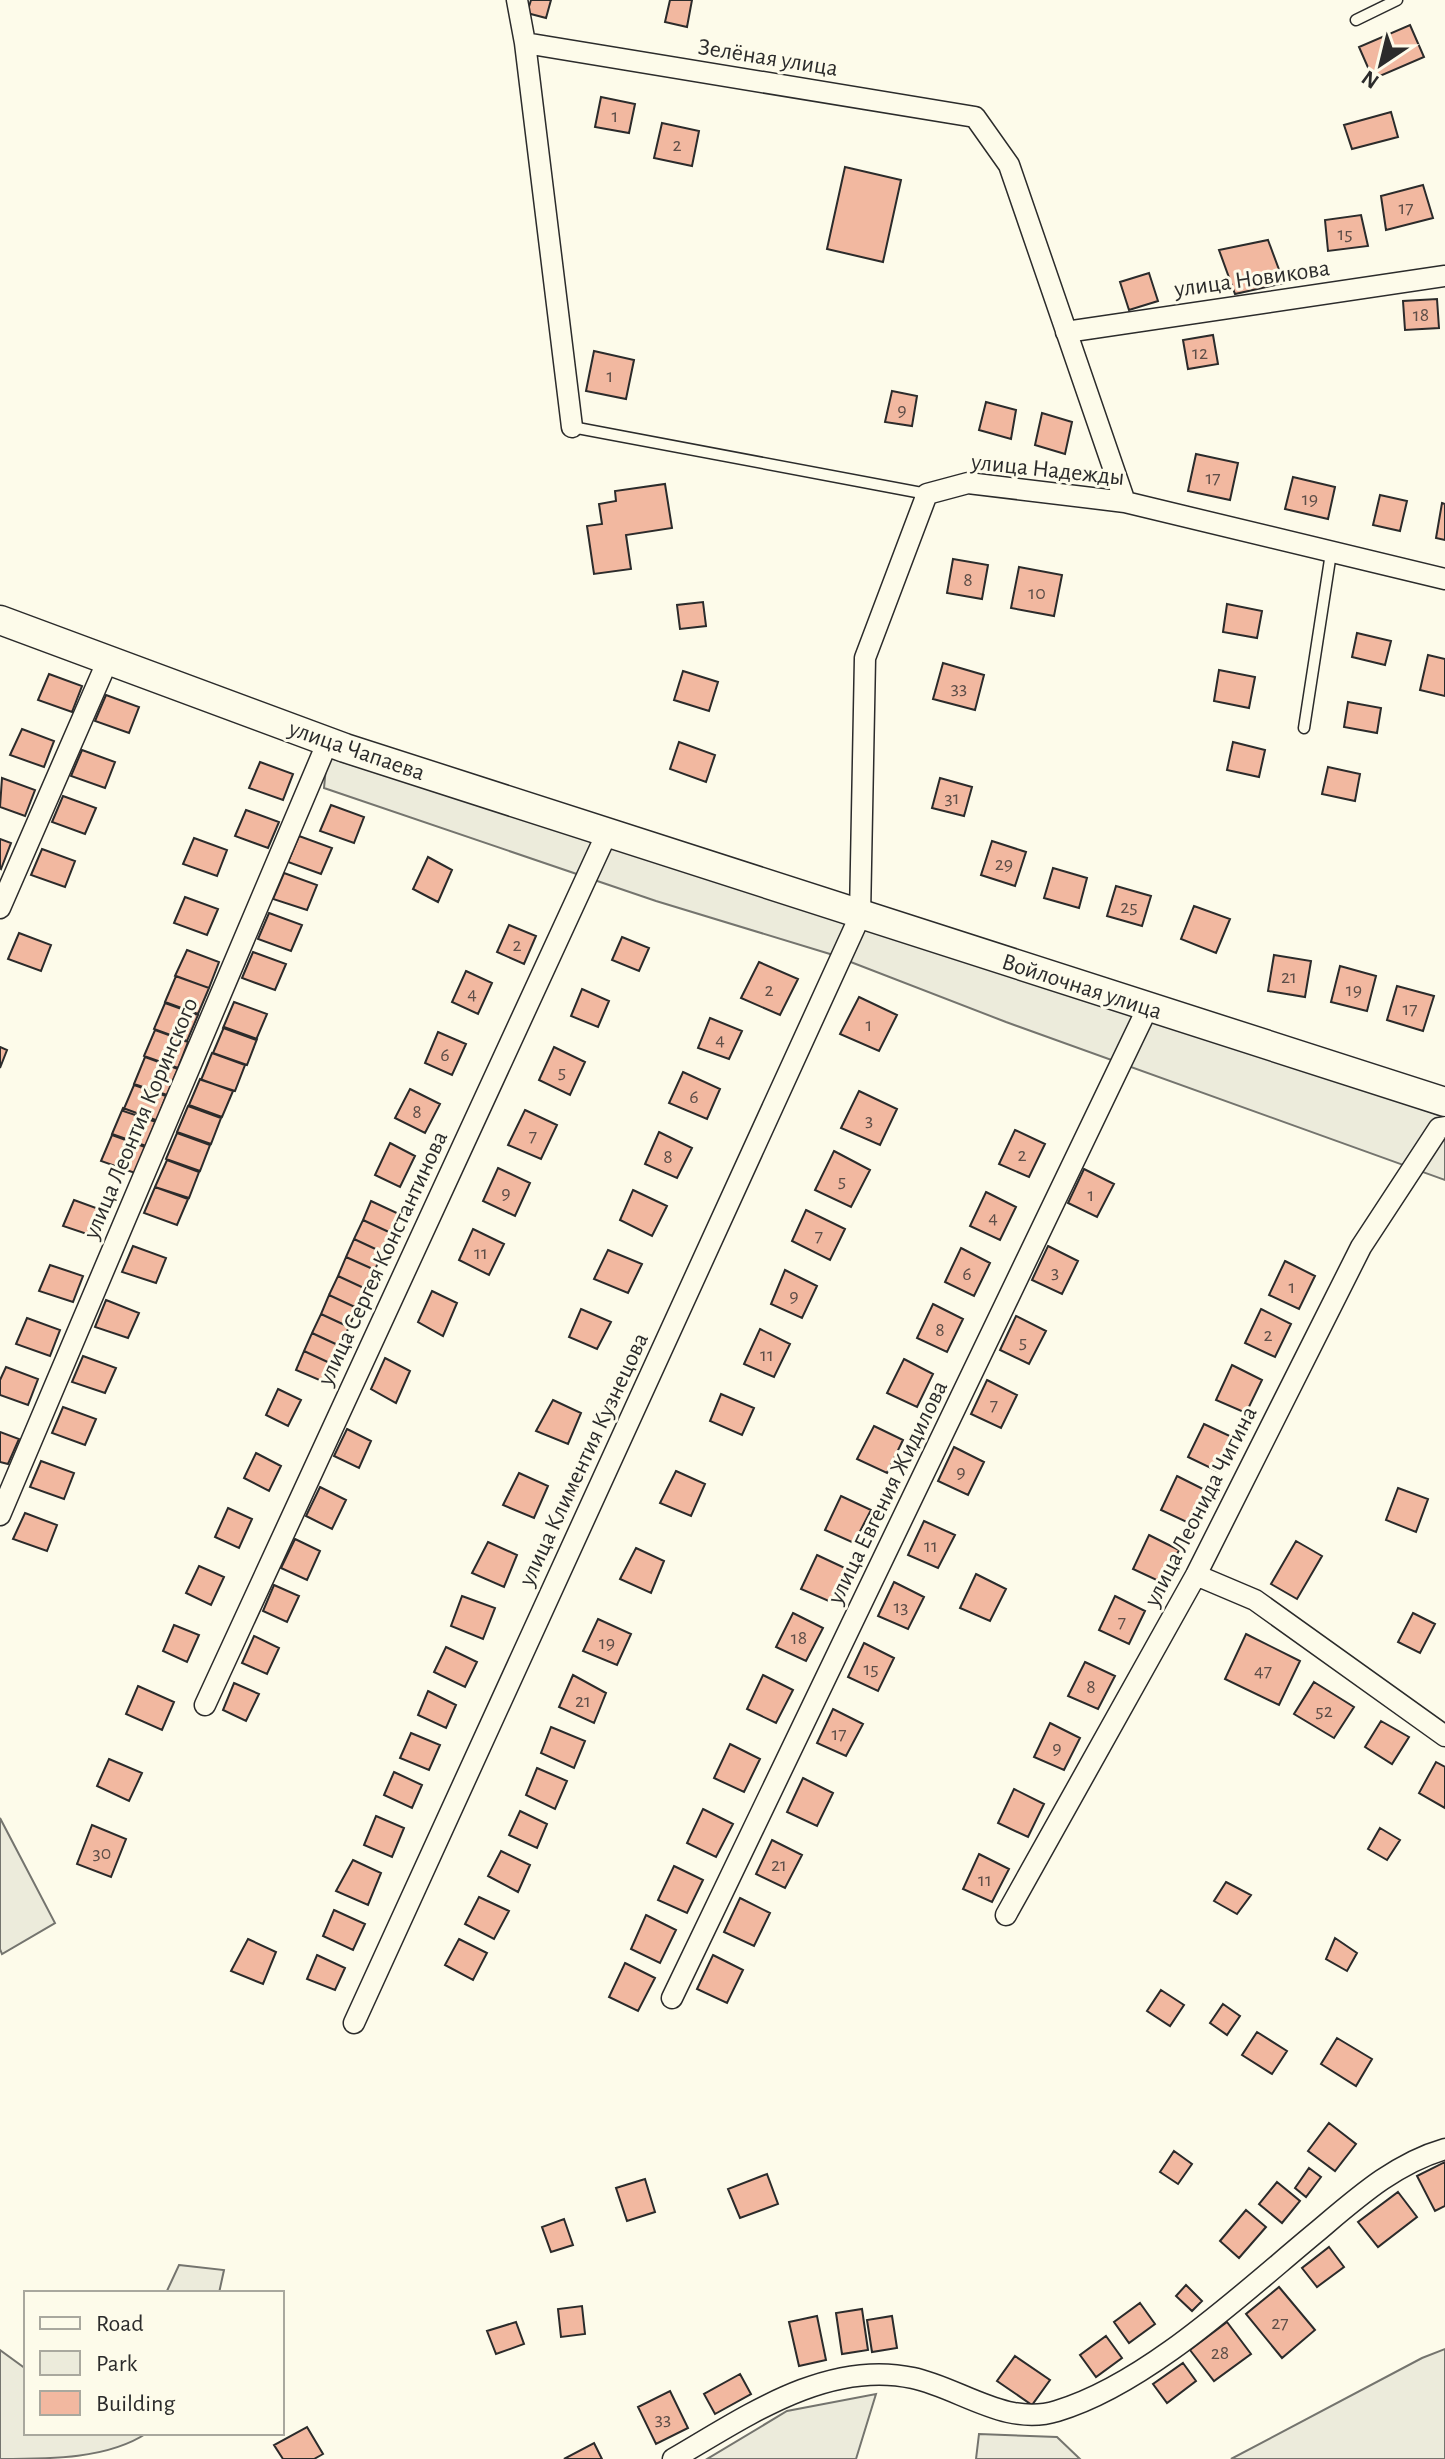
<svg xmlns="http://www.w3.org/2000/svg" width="1445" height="2459" font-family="'Alegreya Sans',sans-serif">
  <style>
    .green { fill: #ecebdb; stroke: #74746e; stroke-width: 2 }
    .building { fill: #f2b8a0; stroke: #2b2b2b; stroke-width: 2 }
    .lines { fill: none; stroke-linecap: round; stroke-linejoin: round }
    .lane-casing { stroke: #2b2b2b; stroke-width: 13 }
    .street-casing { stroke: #2b2b2b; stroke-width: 23 }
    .secondary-casing { stroke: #2b2b2b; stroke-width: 31 }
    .lane { stroke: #fdfbea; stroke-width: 10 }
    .street { stroke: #fdfbea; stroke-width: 20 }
    .secondary { stroke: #fdfbea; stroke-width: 28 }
    .labels { text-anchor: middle; stroke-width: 6; stroke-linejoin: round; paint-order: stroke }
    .number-label { font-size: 20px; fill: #5d4e48 }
    .street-label { font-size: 24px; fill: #2b2b2b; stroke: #fdfbea }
  </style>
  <rect width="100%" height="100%" fill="#fdfbea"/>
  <path class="green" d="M327 757 1234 1045 1445 1117V1180L1006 1022 830 954 656 901 324 788Z
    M0 1818 55 1923 2 1954 0 1949Z
    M179 2265 224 2270 219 2293H166Z
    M1445 2349V2459H1231L1422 2358Z
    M0 2350 26 2369V2433H147C108 2459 51 2459 0 2459Z
    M876 2394 856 2459H707L787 2411Z
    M979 2434 1057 2437 1080 2459H976Z"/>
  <path class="building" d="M531 0H551L546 18 527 13Z
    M670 0H692L687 27 665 22Z
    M1410 25 1424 57 1373 79 1359 47Z
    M601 97 635 104 629 133 595 127Z
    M1391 112 1398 137 1352 149 1344 125Z
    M662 123 699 131 692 166 654 158Z
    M845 167 901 180 883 262 827 249Z
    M1423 185 1433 218 1386 230 1381 196Z
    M1361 215 1368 246 1328 251 1325 220Z
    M1268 240 1284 283 1235 294 1219 250Z
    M1149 273 1158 301 1129 310 1120 282Z
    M1437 299 1439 328 1405 330 1403 301Z
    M1213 335 1218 364 1188 369 1183 340Z
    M594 351 634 360 626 399 586 391Z
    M892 391 917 396 912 426 885 422Z
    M986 402 1016 410 1011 439 979 430Z
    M1042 413 1072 422 1065 454 1035 445Z
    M1196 454 1238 463 1230 500 1188 491Z
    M1293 477 1335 487 1328 519 1285 509Z
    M665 484 672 528 626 535 631 569 594 574 587 526 602 524 599 504 616 501 615 491Z
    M1380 495 1407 501 1400 531 1373 525Z
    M1442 503 1445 504V540L1436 538Z
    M953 559 988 565 982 599 947 593Z
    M1019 567 1062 575 1054 616 1011 608Z
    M703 602 706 626 680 629 677 605Z
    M1227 604 1262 611 1257 638 1223 632Z
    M1357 633 1391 641 1385 665 1352 657Z
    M1428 655 1445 659V696L1420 690Z
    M943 663 984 675 975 710 933 699Z
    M1219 670 1255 677 1249 708 1214 701Z
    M683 671 718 682 709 711 674 700Z
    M49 674 82 686 72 712 38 700Z
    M106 695 139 707 129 733 95 721Z
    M1348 702 1381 708 1377 733 1344 727Z
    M22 729 54 741 44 767 10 755Z
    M679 742 715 755 706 782 670 769Z
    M1233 742 1265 750 1259 777 1227 770Z
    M82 750 115 762 105 788 71 776Z
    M260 762 293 774 283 800 249 788Z
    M1328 767 1360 774 1355 801 1322 794Z
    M2 778 35 790 25 816 0 807Z
    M940 778 972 787 964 816 932 808Z
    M63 796 96 808 85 834 52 822Z
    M331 805 364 817 354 843 320 831Z
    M246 810 279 822 268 848 235 836Z
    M299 836 332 848 321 874 288 862Z
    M194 838 227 850 217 876 183 864Z
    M0 839 11 843 1 869 0 868Z
    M992 841 1026 852 1015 886 981 875Z
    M42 849 75 861 65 887 31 875Z
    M428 857 452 870 438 902 413 889Z
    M1053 868 1087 878 1079 908 1044 898Z
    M284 873 317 885 307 910 273 899Z
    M1116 886 1151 896 1142 926 1107 916Z
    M185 897 218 909 207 935 174 923Z
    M1194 906 1230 919 1216 953 1181 939Z
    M269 913 302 925 291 951 258 939Z
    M509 925 536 936 524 964 497 952Z
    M19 933 51 945 41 971 8 959Z
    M622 937 649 948 639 971 612 960Z
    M187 950 219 962 209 988 175 976Z
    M253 952 286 964 275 990 242 978Z
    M1274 955 1311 961 1305 997 1268 991Z
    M759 962 798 979 780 1015 741 998Z
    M1340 966 1376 976 1367 1011 1331 1002Z
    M466 971 492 983 478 1014 452 1002Z
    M176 976 209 988 198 1014 165 1002Z
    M1397 986 1434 996 1423 1031 1387 1020Z
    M582 989 609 1001 598 1027 571 1016Z
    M859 997 897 1015 879 1051 840 1034Z
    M234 1002 267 1014 256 1040 223 1028Z
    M165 1003 198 1015 187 1041 154 1029Z
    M710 1018 742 1031 729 1059 698 1048Z
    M224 1027 257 1039 247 1065 213 1053Z
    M155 1030 188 1042 178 1068 144 1056Z
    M438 1032 466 1044 452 1075 425 1063Z
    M0 1047 7 1050 0 1068Z
    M554 1047 585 1062 570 1095 539 1080Z
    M212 1053 245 1065 235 1091 201 1080Z
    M145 1057 178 1069 167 1095 134 1084Z
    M683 1072 720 1089 707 1119 669 1103Z
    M200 1079 233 1091 222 1117 189 1105Z
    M134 1085 166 1096 156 1122 123 1111Z
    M410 1089 440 1104 425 1133 395 1118Z
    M859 1091 897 1109 880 1145 841 1128Z
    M188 1106 221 1118 211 1144 177 1132Z
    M123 1108 156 1120 146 1146 112 1134Z
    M525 1110 557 1125 541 1159 508 1145Z
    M1015 1130 1045 1144 1029 1177 999 1164Z
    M659 1132 692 1148 677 1178 645 1164Z
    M177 1133 210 1145 200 1171 166 1159Z
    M112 1135 145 1147 135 1173 101 1161Z
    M390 1143 415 1156 400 1187 375 1175Z
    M834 1151 870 1170 851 1207 815 1190Z
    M167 1160 199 1172 189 1198 155 1187Z
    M498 1168 530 1183 515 1216 483 1201Z
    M1084 1169 1114 1184 1097 1217 1068 1203Z
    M155 1187 188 1199 177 1225 144 1213Z
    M633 1190 667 1206 652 1236 620 1220Z
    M986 1192 1016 1207 1000 1240 970 1226Z
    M74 1200 107 1212 96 1237 63 1226Z
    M371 1201 399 1214 391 1233 363 1220Z
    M806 1210 845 1229 830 1260 792 1241Z
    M363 1220 391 1233 382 1252 354 1239Z
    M473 1229 504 1244 489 1275 459 1260Z
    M354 1239 382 1252 375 1270 346 1257Z
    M133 1246 166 1258 156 1283 122 1272Z
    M1048 1246 1078 1261 1062 1294 1032 1280Z
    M961 1248 990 1263 974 1296 945 1282Z
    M608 1250 642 1264 628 1293 594 1279Z
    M346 1257 375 1270 366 1289 338 1276Z
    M1285 1261 1315 1276 1299 1309 1269 1295Z
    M50 1265 83 1276 73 1302 39 1291Z
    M785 1270 817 1286 802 1318 771 1304Z
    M338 1276 366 1289 357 1308 329 1295Z
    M432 1291 457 1303 443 1336 418 1322Z
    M329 1295 357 1308 349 1327 321 1314Z
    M106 1300 139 1313 128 1338 95 1327Z
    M933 1304 963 1319 947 1352 917 1338Z
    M581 1309 611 1322 597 1349 569 1337Z
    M1261 1309 1291 1324 1275 1357 1245 1343Z
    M321 1314 349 1327 340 1346 312 1333Z
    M1016 1316 1046 1331 1029 1364 1000 1350Z
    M27 1318 60 1330 50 1356 16 1344Z
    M760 1329 790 1344 774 1377 744 1364Z
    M312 1333 340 1346 332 1364 304 1351Z
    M304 1351 332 1364 324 1382 296 1370Z
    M83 1356 116 1368 105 1393 72 1382Z
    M385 1358 410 1371 396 1403 371 1389Z
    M904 1359 933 1374 917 1407 887 1393Z
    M1232 1365 1262 1380 1246 1413 1216 1400Z
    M6 1367 38 1379 28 1405 0 1395V1380Z
    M987 1380 1017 1395 1001 1428 971 1414Z
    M278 1389 301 1400 288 1426 266 1415Z
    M721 1394 754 1408 742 1435 710 1421Z
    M553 1400 581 1413 568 1444 536 1431Z
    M63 1407 96 1419 85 1445 52 1433Z
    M1204 1424 1234 1438 1217 1471 1188 1457Z
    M874 1426 903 1440 887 1473 857 1459Z
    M347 1429 371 1441 359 1468 334 1456Z
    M0 1432 19 1439 8 1464 0 1462Z
    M954 1447 984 1462 968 1495 938 1481Z
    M256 1453 281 1466 269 1491 244 1478Z
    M41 1461 74 1473 64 1499 30 1487Z
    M676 1471 705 1484 691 1516 660 1503Z
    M519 1473 548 1486 534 1518 503 1505Z
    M1177 1476 1207 1491 1191 1524 1161 1510Z
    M320 1487 346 1500 332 1529 306 1516Z
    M1398 1488 1428 1499 1416 1532 1386 1520Z
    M841 1496 871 1510 854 1543 825 1530Z
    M228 1508 252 1519 239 1548 215 1537Z
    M25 1513 57 1525 47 1551 13 1539Z
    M924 1521 955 1535 938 1568 908 1555Z
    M1149 1535 1179 1550 1163 1583 1133 1569Z
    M295 1539 320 1551 307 1580 281 1568Z
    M1296 1541 1322 1556 1297 1599 1271 1584Z
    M488 1542 517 1555 504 1587 472 1573Z
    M636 1548 664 1561 651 1593 620 1579Z
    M817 1555 847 1569 831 1602 801 1589Z
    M199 1566 224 1577 211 1605 186 1593Z
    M976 1574 1006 1589 990 1621 960 1608Z
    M894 1582 924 1597 908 1629 878 1616Z
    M274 1585 299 1596 287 1622 263 1611Z
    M462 1596 495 1608 483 1639 451 1626Z
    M1115 1596 1145 1611 1129 1644 1099 1630Z
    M793 1613 823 1628 806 1661 776 1647Z
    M1413 1613 1435 1624 1420 1653 1398 1642Z
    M598 1619 631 1634 617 1665 583 1651Z
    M174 1625 199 1635 187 1662 163 1651Z
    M1246 1634 1300 1661 1279 1705 1225 1679Z
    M254 1636 279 1648 267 1674 242 1663Z
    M864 1643 894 1658 878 1691 848 1677Z
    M446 1647 477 1662 465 1687 434 1672Z
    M1085 1662 1115 1676 1098 1709 1068 1696Z
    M573 1675 606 1693 594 1723 559 1707Z
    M763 1675 793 1690 776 1723 747 1709Z
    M1314 1682 1354 1707 1334 1738 1294 1714Z
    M234 1683 259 1694 246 1721 223 1710Z
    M138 1686 174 1702 162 1730 126 1714Z
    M428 1691 456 1705 446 1728 418 1715Z
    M833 1709 863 1724 846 1756 817 1743Z
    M1381 1721 1409 1737 1392 1764 1365 1747Z
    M1050 1723 1080 1738 1064 1770 1034 1757Z
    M551 1727 585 1741 574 1768 541 1753Z
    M411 1733 440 1745 429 1770 400 1758Z
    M730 1744 760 1759 744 1792 714 1778Z
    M109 1759 142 1773 129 1801 97 1786Z
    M1436 1762 1445 1767V1808L1419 1793Z
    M537 1768 567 1781 555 1809 526 1795Z
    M394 1772 422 1785 412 1808 384 1795Z
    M803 1778 833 1793 817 1826 787 1812Z
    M1014 1789 1044 1804 1028 1837 998 1823Z
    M703 1809 733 1824 716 1857 687 1843Z
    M520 1811 547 1824 537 1848 509 1835Z
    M376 1816 404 1828 392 1857 364 1845Z
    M92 1825 126 1839 111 1877 77 1864Z
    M1380 1828 1400 1840 1387 1860 1368 1849Z
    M772 1840 802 1855 785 1888 756 1874Z
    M501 1851 530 1865 518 1892 488 1876Z
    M979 1854 1009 1869 992 1902 963 1889Z
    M353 1860 381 1873 368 1905 336 1891Z
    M674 1866 703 1880 687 1913 658 1900Z
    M1226 1882 1251 1895 1237 1914 1214 1901Z
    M479 1897 509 1911 494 1939 465 1924Z
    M740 1898 770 1913 754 1946 724 1932Z
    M334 1910 365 1924 353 1950 323 1936Z
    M646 1915 676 1930 660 1963 631 1949Z
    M1335 1938 1357 1953 1347 1971 1326 1959Z
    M248 1939 276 1952 263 1984 231 1971Z
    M459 1939 487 1953 473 1980 445 1965Z
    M317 1955 345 1968 335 1990 307 1979Z
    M713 1955 743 1970 727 2003 697 1989Z
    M625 1963 655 1978 638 2011 609 1997Z
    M1161 1990 1184 2005 1170 2026 1147 2011Z
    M1223 2004 1240 2016 1227 2035 1210 2023Z
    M1257 2032 1287 2051 1272 2074 1242 2055Z
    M1337 2038 1372 2059 1356 2086 1321 2064Z
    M1329 2123 1356 2144 1335 2171 1308 2151Z
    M1174 2151 1192 2164 1178 2184 1160 2172Z
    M1445 2162V2206L1435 2211 1417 2176Z
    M1309 2168 1321 2177 1306 2197 1295 2188Z
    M767 2174 778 2204 740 2218 728 2189Z
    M645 2179 655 2212 627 2221 616 2188Z
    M1277 2182 1300 2201 1282 2223 1259 2204Z
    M1398 2192 1417 2217 1378 2247 1358 2222Z
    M1246 2210 1266 2227 1239 2258 1220 2241Z
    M564 2219 573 2245 551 2252 542 2227Z
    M1329 2247 1344 2267 1317 2287 1302 2268Z
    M1186 2285 1202 2301 1192 2311 1176 2296Z
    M1279 2287 1315 2330 1282 2358 1246 2314Z
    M1140 2303 1155 2324 1129 2343 1114 2322Z
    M582 2306 585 2334 561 2337 558 2309Z
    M862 2309 868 2350 842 2354 836 2313Z
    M817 2316 826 2360 799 2366 789 2322Z
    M892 2316 897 2348 872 2352 867 2320Z
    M516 2322 524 2344 496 2354 487 2331Z
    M1227 2322 1251 2354 1214 2381 1190 2350Z
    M1106 2336 1122 2358 1096 2377 1080 2355Z
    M1015 2356 1050 2380 1032 2405 997 2381Z
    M1183 2363 1196 2381 1167 2403 1153 2384Z
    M740 2374 751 2394 715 2414 704 2394Z
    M670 2391 688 2428 656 2444 638 2407Z
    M307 2427 323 2454 314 2459H283L274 2445Z
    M594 2443 602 2459H564Z"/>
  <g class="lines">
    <defs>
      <path id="lane" d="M1356 20 1397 0
        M572 427 927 494
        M1304 728 1331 553"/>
      <path id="street" d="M517 0 525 43
        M1066 332 1445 276
        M572 427 525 43 975 117 1009 165 1125 502
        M0 908 107 662
        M0 1515 328 741
        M1196 1575 1255 1600 1445 1736
        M205 1705 607 833
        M1006 1915 1196 1575 1361 1247 1439 1128 1445 1127
        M672 1998 1148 1007
        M354 2023 860 916 865 658 927 494 968 483 1125 502 1445 579
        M673 2459C744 2418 826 2359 913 2378 960 2388 1006 2427 1057 2411 1148 2384 1246 2290 1319 2230 1358 2197 1396 2163 1445 2149"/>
      <path id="secondary" d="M0 620 345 748 1445 1102"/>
    </defs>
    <use href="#lane" class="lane-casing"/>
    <use href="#street" class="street-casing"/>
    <use href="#secondary" class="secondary-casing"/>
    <use href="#lane" class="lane"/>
    <use href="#street" class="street"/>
    <use href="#secondary" class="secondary"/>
  </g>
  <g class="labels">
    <g class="number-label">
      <text x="615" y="122">1</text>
      <text x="677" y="151">2</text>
      <text x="1406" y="214">17</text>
      <text x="1345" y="240">15</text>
      <text x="1421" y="321">18</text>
      <text x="1200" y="359">12</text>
      <text x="610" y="382">1</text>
      <text x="902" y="416">9</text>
      <text x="1213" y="484">17</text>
      <text x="1310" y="505">19</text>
      <text x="968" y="586">8</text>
      <text x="1037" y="599">10</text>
      <text x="959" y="694">33</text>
      <text x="952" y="804">31</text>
      <text x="1004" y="870">29</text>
      <text x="1129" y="913">25</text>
      <text x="517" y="951">2</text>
      <text x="1289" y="983">21</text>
      <text x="769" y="996">2</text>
      <text x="1354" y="996">19</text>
      <text x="472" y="1000">4</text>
      <text x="1410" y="1015">17</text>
      <text x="869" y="1031">1</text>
      <text x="720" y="1046">4</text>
      <text x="445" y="1061">6</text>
      <text x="562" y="1078">5</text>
      <text x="694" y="1103">6</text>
      <text x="417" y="1118">8</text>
      <text x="869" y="1126">3</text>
      <text x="533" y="1142">7</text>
      <text x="1022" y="1161">2</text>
      <text x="668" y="1163">8</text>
      <text x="842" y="1187">5</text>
      <text x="506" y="1199">9</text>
      <text x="1091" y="1201">1</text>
      <text x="993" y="1224">4</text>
      <text x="819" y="1242">7</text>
      <text x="481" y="1259">11</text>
      <text x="1055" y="1278">3</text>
      <text x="967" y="1280">6</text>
      <text x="1292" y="1293">1</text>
      <text x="794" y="1302">9</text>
      <text x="940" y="1336">8</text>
      <text x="1268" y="1341">2</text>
      <text x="1023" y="1348">5</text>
      <text x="767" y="1361">11</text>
      <text x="994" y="1411">7</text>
      <text x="961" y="1478">9</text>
      <text x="931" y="1552">11</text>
      <text x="901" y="1613">13</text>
      <text x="1122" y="1628">7</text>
      <text x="799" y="1644">18</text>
      <text x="607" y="1649">19</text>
      <text x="871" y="1675">15</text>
      <text x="1263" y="1677">47</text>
      <text x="1091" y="1693">8</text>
      <text x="583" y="1707">21</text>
      <text x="1324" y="1717">52</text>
      <text x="839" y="1740">17</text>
      <text x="1057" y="1754">9</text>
      <text x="102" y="1859">30</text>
      <text x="779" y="1871">21</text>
      <text x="985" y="1886">11</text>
      <text x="1280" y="2329">27</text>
      <text x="1220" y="2359">28</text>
      <text x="663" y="2425">33</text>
    </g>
    <g class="street-label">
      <text transform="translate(768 57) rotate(9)" y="8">Зелёная улица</text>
      <text transform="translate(1252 278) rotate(-8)" y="8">улица Новикова</text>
      <text transform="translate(1048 469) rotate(6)" y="8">улица Надежды</text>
      <text transform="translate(357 750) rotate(19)" y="8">улица Чапаева</text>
      <text transform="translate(1082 986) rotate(18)" y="8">Войлочная улица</text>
      <text transform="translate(140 1118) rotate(-67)" y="8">улица Леонтия Коринского</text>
      <text transform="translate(382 1258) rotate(-65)" y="8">улица Сергея Константинова</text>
      <text transform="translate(583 1459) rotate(-65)" y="8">улица Климентия Кузнецова</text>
      <text transform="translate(887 1492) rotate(-64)" y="8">улица Евгения Жидилова</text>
      <text transform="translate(1200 1506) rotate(-63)" y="8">улица Леонида Чигина</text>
    </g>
  </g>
  <rect x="24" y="2291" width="260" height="144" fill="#fdfbea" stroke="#a9a89e" stroke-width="2"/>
  <rect x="40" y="2317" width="40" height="12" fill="#fdfbea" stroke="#a9a89e" stroke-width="2"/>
  <text x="96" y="2331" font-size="24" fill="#2b2b2b">Road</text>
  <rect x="40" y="2351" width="40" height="24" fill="#ecebdb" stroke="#a9a89e" stroke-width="2"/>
  <text x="96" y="2371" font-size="24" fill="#2b2b2b">Park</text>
  <rect x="40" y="2391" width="40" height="24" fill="#f2b8a0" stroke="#a9a89e" stroke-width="2"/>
  <text x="96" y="2411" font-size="24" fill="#2b2b2b">Building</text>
  <g transform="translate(1381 64) rotate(215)" stroke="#fdfbea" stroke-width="6" paint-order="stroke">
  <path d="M0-6L14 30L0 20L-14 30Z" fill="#2b2b2b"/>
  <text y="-12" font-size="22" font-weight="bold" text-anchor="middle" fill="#2b2b2b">N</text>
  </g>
</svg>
